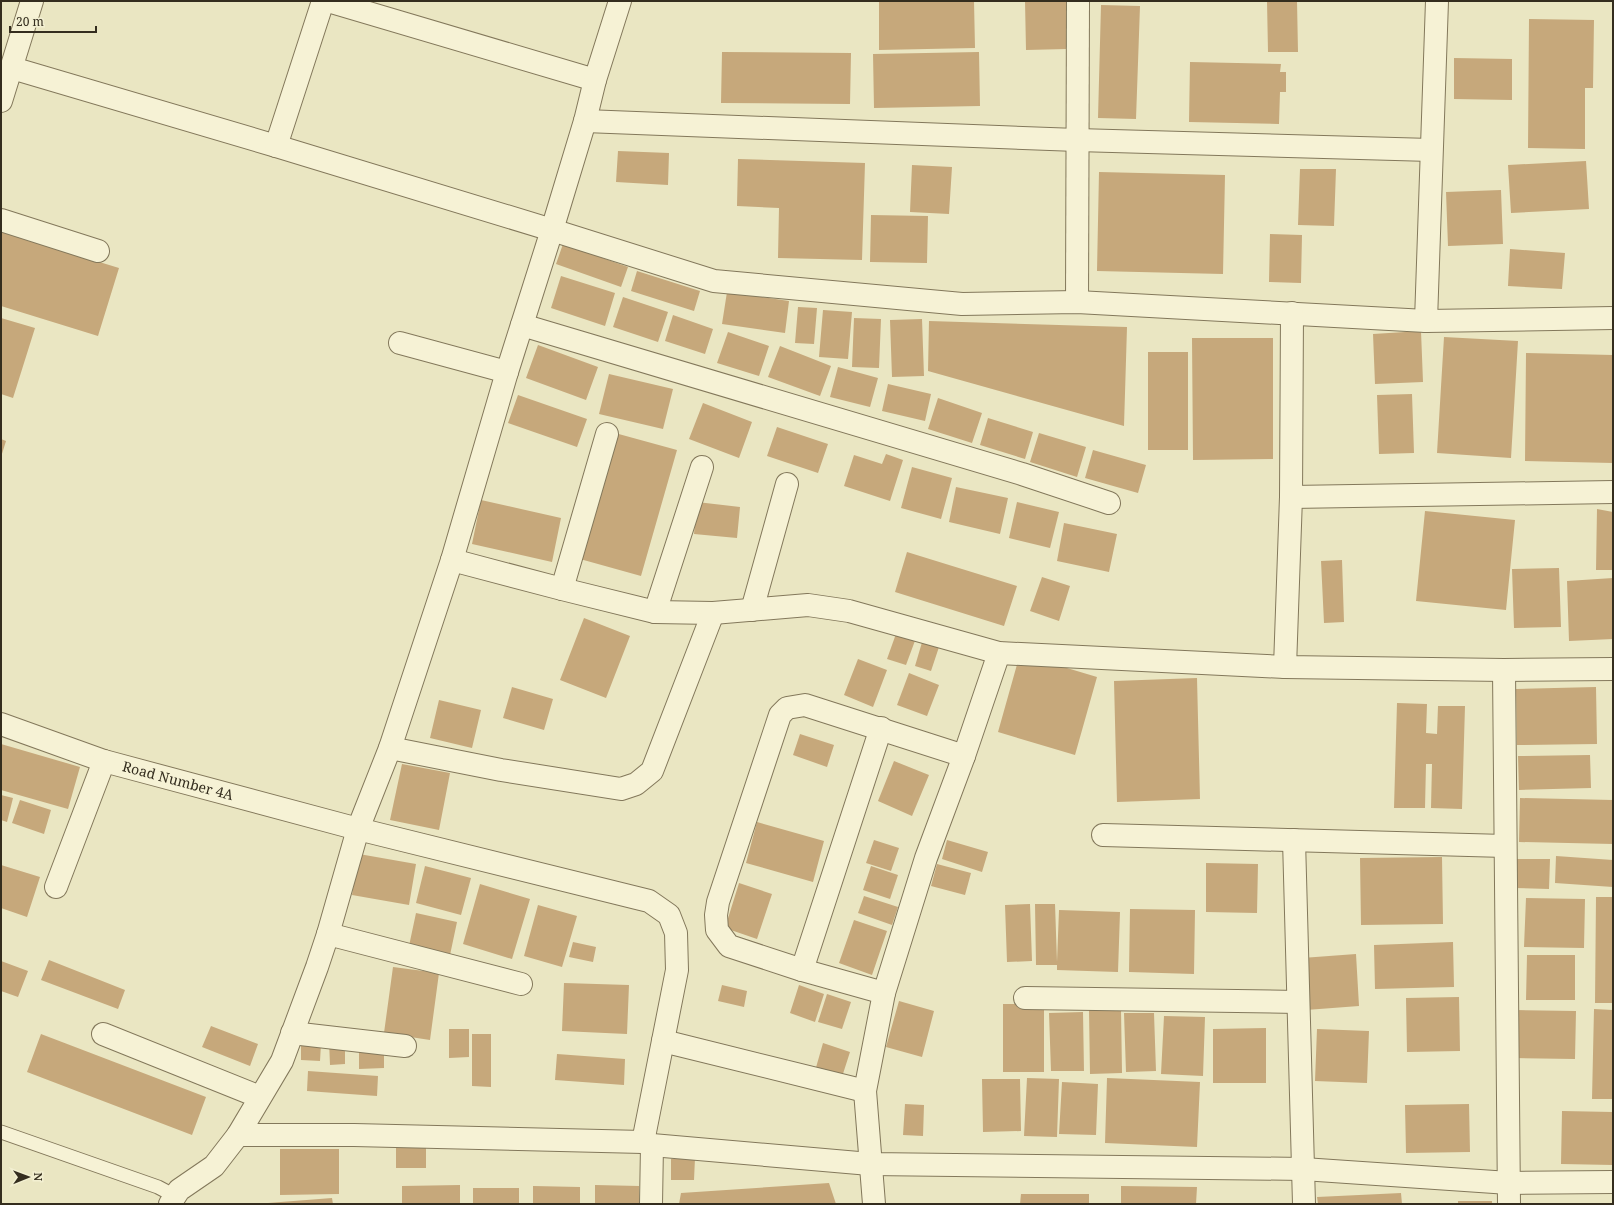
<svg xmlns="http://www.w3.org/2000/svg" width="1614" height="1205" font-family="'Noto Serif',serif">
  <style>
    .building { fill: #c6a87b }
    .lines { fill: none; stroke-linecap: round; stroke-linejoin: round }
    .service-casing { stroke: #83785b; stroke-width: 15 }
    .minor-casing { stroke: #83785b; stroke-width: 24 }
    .service { stroke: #f6f2d5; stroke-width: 13 }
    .minor { stroke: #f6f2d5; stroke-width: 22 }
    .labels { text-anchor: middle; stroke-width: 3; stroke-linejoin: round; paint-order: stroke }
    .street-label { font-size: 14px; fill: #342d1e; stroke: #f2efd1 }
  </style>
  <rect width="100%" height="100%" fill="#eae6c2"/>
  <path class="building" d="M879 1H974L975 48 879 50Z
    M1025 1H1066L1067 49 1026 50Z
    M1267 1H1297L1298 52H1268Z
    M1101 5 1140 6 1136 119 1098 118Z
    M1529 19 1594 20 1593 88H1585V149L1528 148Z
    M722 52 851 53 850 104 721 103Z
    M979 52 980 106 874 108 873 54Z
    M1454 58 1512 59V100L1454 99Z
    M1190 62 1281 64 1280 72H1286V92H1280L1279 124 1189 122Z
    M618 151 669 153 668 185 616 182Z
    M738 159 865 163 862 260 778 258 779 208 737 206Z
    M1586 161 1589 209 1511 213 1508 165Z
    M912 165 952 167 949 214 910 212Z
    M1300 169H1336L1334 226 1298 225Z
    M1099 172 1225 175 1223 274 1097 271Z
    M1501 190 1503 244 1448 246 1446 192Z
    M871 215 928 216 927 263 870 262Z
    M1 232 119 268 98 336 1 306Z
    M1270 234 1302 235 1301 283 1269 282Z
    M563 244 628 267 621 287 556 264Z
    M1510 249 1565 253 1562 289 1508 286Z
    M637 271 700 291 694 311 631 291Z
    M561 276 615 293 605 326 551 308Z
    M727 292 789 301 785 333 722 324Z
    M623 297 668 312 658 342 613 327Z
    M798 307 817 308 814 344 795 343Z
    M823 310 852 312 848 359 819 357Z
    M673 315 713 329 705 354 665 341Z
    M1 318 35 328 13 398 1 394Z
    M854 318 881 319 879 368 852 367Z
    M922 319 924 376 892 377 890 320Z
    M929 321 1127 327 1124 426 928 371Z
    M1421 331 1423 382 1375 384 1373 334Z
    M728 332 769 346 759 376 717 363Z
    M1444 337 1518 341 1511 458 1437 453Z
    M1192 338H1273V459L1193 460Z
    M538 345 598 367 586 400 526 378Z
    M780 346 831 366 820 396 768 377Z
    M1148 352H1188V450H1148Z
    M1526 353 1613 355V463L1525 461Z
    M838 367 878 378 870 407 830 397Z
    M609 374 673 389 663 429 599 414Z
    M888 384 931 394 925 421 882 411Z
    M1412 394 1414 453 1379 454 1377 395Z
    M518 395 587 419 577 447 508 423Z
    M938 398 982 413 972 443 928 429Z
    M703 403 752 422 739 458 689 439Z
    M988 418 1033 432 1025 459 980 445Z
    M777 427 828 444 818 473 767 456Z
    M615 433 677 450 641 576 580 559Z
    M1039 433 1086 447 1077 477 1030 462Z
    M1 439 6 441 1 457Z
    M1093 450 1146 465 1138 493 1085 478Z
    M886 454 903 460 890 501 844 486 854 455 882 464Z
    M912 467 952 478 941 519 901 508Z
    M956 487 1008 498 1000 534 949 522Z
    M481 500 561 518 552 562 472 544Z
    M697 502 740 507 737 538 694 534Z
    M1017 502 1059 512 1050 548 1009 538Z
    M1597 509 1613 512V570H1596Z
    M1425 511 1515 520 1506 610 1416 601Z
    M1064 523 1117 534 1109 572 1057 561Z
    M907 552 1017 586 1004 626 895 592Z
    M1342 560 1344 622 1324 623 1321 561Z
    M1559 568 1561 627 1514 628 1512 569Z
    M1042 577 1070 586 1059 621 1030 611Z
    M1613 578V639L1569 641 1567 581Z
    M584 618 630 636 606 698 560 680Z
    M897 631 916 638 906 665 887 659Z
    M923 639 940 644 931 671 915 666Z
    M1020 654 1097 677 1075 755 998 732Z
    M858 659 887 670 873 707 844 695Z
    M909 673 939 685 927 716 897 705Z
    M1197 678 1200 799 1117 802 1114 681Z
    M512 687 553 699 544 730 503 718Z
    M1596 687 1597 744 1517 745 1516 689Z
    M439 700 481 710 472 748 430 738Z
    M1397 703 1427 704 1426 733 1437 734 1438 706H1465L1462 809 1431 808 1432 764H1426L1425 808H1394Z
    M800 734 834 745 827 767 793 755Z
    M1 744 80 767 68 809 1 790Z
    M1590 755 1591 788 1519 790 1518 756Z
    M894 761 929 775 912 816 878 801Z
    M402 764 450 773 439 830 390 820Z
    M1 795 13 798 7 822 1 820Z
    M1520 798 1613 800V844L1519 842Z
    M20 800 51 810 44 834 12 823Z
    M757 822 824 841 813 882 746 863Z
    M874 840 899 848 891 871 866 863Z
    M947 840 988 852 982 872 942 859Z
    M359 854 416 864 409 905 352 895Z
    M1556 856 1613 860V887L1555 883Z
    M1442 857 1443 924 1361 925 1360 858Z
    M1514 859H1550L1549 889 1514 888Z
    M1206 863 1258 864 1257 913 1206 912Z
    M937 864 971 873 965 895 931 886Z
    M1 865 40 877 27 917 1 908Z
    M425 866 471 878 461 915 416 903Z
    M871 866 898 875 890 899 863 890Z
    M739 883 772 894 757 939 725 928Z
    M480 884 530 899 512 959 463 944Z
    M864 896 898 907 892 925 858 913Z
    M1596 897H1613V1003H1595Z
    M1526 898 1585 899 1584 948 1524 947Z
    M1030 904 1032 961 1007 962 1005 905Z
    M1035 904H1055L1057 962 1059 910 1120 912 1118 972 1057 970V965H1036Z
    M538 905 577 916 562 967 524 956Z
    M1130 909 1195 910 1194 974 1129 972Z
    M416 913 457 922 450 955 409 946Z
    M854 920 887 931 872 975 839 963Z
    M573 942 596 947 593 962 569 957Z
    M1453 942 1454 987 1375 989 1374 945Z
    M1356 954 1359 1006 1306 1010 1302 958Z
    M1527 955H1575V1000H1526Z
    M49 960 125 990 118 1009 41 980Z
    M1 961 28 971 18 997 1 991Z
    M393 967 439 973 430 1040 384 1033Z
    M564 983 629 985 627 1034 562 1031Z
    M722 985 747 991 744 1007 718 1001Z
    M799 985 824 994 815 1022 790 1013Z
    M827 994 851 1002 842 1029 818 1022Z
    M1459 997 1460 1051 1407 1052 1406 998Z
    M899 1001 934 1011 922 1057 886 1047Z
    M1003 1004H1044V1072H1003Z
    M1121 1009 1122 1073 1090 1074 1089 1010Z
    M1594 1009 1613 1010V1099H1592Z
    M1516 1010 1576 1011 1575 1059 1515 1058Z
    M1083 1012 1084 1071H1051L1049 1013Z
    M1124 1013H1154L1156 1071 1126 1072Z
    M1164 1016 1205 1017 1203 1076 1161 1074Z
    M211 1026 258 1044 250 1066 202 1047Z
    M1266 1028V1083H1213V1029Z
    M449 1029H469V1057L449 1058Z
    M1317 1029 1369 1031 1367 1083 1315 1081Z
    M41 1034 206 1097 192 1135 27 1072Z
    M472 1034H491V1087L472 1086Z
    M345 1040V1064L330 1065 329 1041Z
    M301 1043 321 1044 320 1061 301 1060Z
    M823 1043 850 1052 841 1080 815 1071Z
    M359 1051H384V1068L359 1069Z
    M557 1054 625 1059 624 1085 555 1080Z
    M308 1071 378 1076 377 1096 307 1091Z
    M1027 1078 1059 1079 1057 1137 1024 1136Z
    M1107 1078 1200 1082 1197 1147 1105 1143Z
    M982 1079H1020L1021 1131 983 1132Z
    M1062 1082 1098 1084 1096 1135 1059 1134Z
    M905 1104 924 1105 923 1136 903 1135Z
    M1469 1104 1470 1152 1406 1153 1405 1105Z
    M1562 1111 1613 1112V1165L1561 1164Z
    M396 1146H426V1168H396Z
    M280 1149H339V1194L280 1195Z
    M695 1158 694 1180H671V1159Z
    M829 1183 836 1204H679L681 1193Z
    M460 1185V1204H402V1186Z
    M595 1185 639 1186V1204H595Z
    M533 1186 580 1187V1204H533Z
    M1121 1186 1197 1187 1196 1204H1121Z
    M473 1188H519V1204H473Z
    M1401 1193 1402 1204H1318L1317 1197Z
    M1021 1194H1089V1204H1020Z
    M332 1198 333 1204H268V1203Z
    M1458 1201H1492V1204H1458Z"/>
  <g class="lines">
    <defs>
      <path id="service" d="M1 1132 158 1187 175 1196"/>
      <g id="minor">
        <path d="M328 1 595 80"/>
        <path d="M12 68 276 146 552 230 714 281 962 304 1077 302 1426 321 1613 318"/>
        <path d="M1 101 32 1"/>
        <path d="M585 121 1077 140 1431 150"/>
        <path d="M276 146 323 1"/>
        <path d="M1 220 98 251"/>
        <path d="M1077 302 1078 1"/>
        <path d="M1426 321 1437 1"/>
        <path d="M522 325 1022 474 1109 503"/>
        <path d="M400 343 507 372"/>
        <path d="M1291 497 1613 492"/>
        <path d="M452 560 562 589 655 612 713 613 808 605 849 611 999 653 1285 667 1504 670 1613 669"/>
        <path d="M562 589 607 434"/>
        <path d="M752 610 787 484"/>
        <path d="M655 612 702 467"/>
        <path d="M1285 667 1291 497 1292 313"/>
        <path d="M1504 670 1509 1204"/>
        <path id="s1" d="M1 724 104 761 358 829 649 901 669 915 676 933 677 970 643 1142"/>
        <path d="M390 748 501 770 621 789 636 784 652 771 713 613"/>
        <path d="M1103 835 1505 846"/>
        <path d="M1294 840 1304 1204"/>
        <path d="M56 887 104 761"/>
        <path d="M328 934 521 984"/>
        <path d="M802 970 881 728"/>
        <path d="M884 993 802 970 729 946 717 930 716 915 718 902 780 715 787 708 805 705 964 756"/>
        <path d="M1025 998 1298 1002"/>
        <path d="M292 1033 405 1046"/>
        <path d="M103 1034 260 1097"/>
        <path d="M663 1041 865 1091"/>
        <path d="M238 1135H354L643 1142 652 1145 870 1164 1303 1169 1509 1183 1613 1182"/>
        <path d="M170 1204 179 1190 214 1166 238 1135 282 1061 317 967 328 934 358 829 390 748 452 560 507 372 552 230 585 121 595 80 620 1"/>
        <path d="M651 1204 652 1145"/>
        <path d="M874 1204 865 1091 884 993 926 858 964 756 999 653"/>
      </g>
    </defs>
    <use href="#service" class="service-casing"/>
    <use href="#minor" class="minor-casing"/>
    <use href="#service" class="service"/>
    <use href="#minor" class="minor"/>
  </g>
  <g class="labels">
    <g class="street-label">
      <text dy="5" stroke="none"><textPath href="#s1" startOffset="186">Road Number 4A</textPath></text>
    </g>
  </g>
  <rect width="1614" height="1205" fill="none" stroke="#342d1e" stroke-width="4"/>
  <g transform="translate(28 1177) rotate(89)" stroke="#f2efd1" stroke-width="3" paint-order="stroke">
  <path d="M0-3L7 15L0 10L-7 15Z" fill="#342d1e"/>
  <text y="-6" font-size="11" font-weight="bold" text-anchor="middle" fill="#342d1e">N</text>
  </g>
  <path d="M10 26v6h86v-6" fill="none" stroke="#342d1e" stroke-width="2"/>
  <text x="16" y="26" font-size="12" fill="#342d1e" stroke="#f2efd1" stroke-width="3" paint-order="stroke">20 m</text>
</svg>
